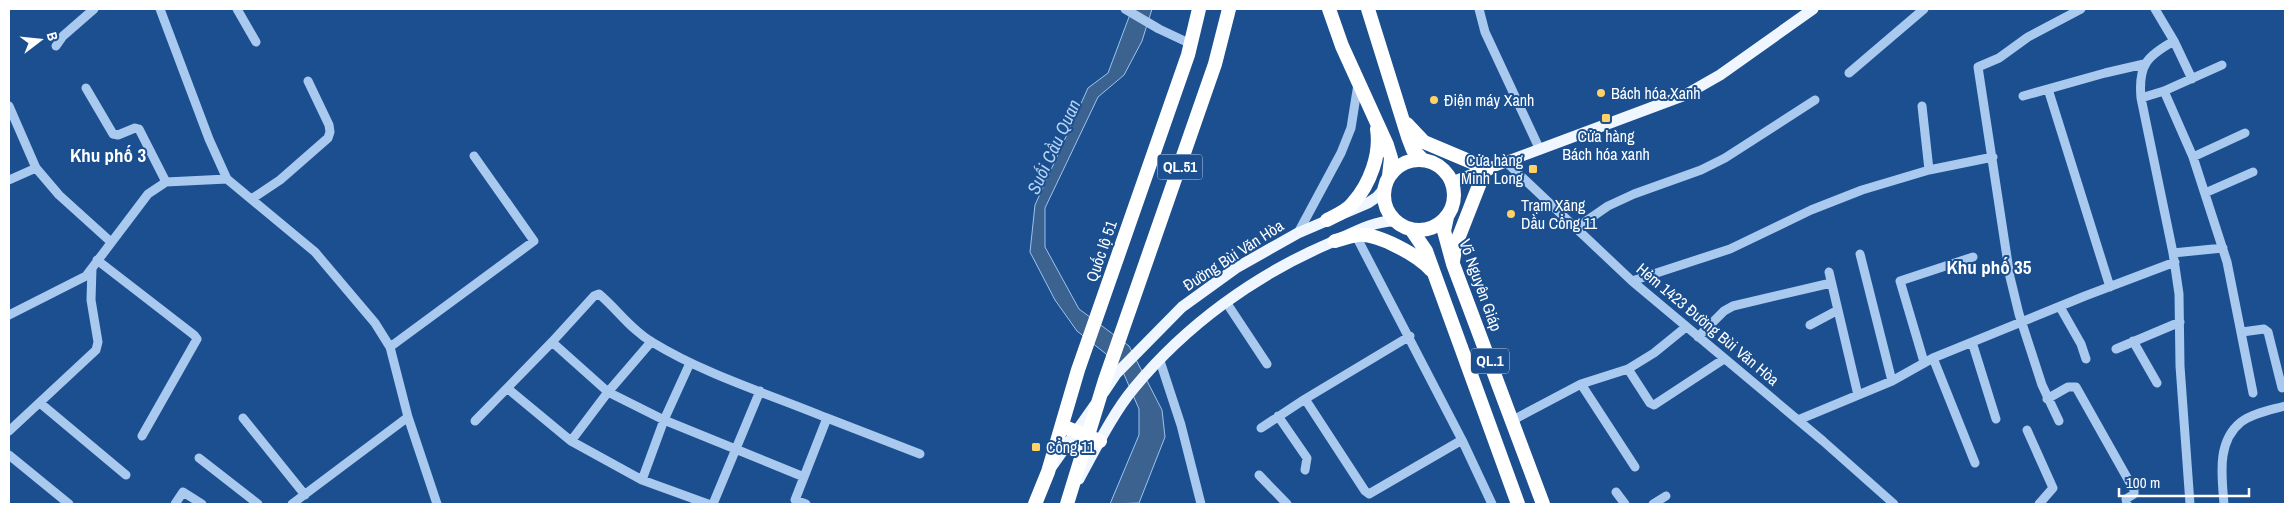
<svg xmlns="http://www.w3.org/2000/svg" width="2294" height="513" font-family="'Archivo Narrow',sans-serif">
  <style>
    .water { fill: #3c6290; stroke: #9cc4f0 }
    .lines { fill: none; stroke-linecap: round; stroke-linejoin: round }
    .minor { stroke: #a9c9ee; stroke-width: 9 }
    .major { stroke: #f0f6ff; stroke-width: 11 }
    .highway { stroke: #fff; stroke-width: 14 }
    .poi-dot { fill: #ffd166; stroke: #1b4f8f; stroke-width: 2 }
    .labels { text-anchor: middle; stroke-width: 4; stroke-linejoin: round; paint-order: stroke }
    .shield { fill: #1b4f8f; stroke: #bbcadd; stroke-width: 1 }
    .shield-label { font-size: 15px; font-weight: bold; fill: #fff }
    .poi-label { font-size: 16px; fill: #fff; stroke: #1b4f8f; text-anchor: start }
    .street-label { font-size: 16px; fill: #fff; stroke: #1b4f8f }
    .water-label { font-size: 18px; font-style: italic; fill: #b5d3f5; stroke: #1b4f8f }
    .quarter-label { font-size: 19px; font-weight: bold; fill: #fff; stroke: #1b4f8f }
  </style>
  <rect width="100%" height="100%" fill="#1b4f8f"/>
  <path class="water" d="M1132 9H1152L1142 41 1124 75 1098 97 1045 208V247L1079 309 1129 346 1162 410 1165 437 1139 503 1110 504 1139 435V409L1120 365 1077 331 1055 300 1030 252 1035 205 1088 88 1108 73Z"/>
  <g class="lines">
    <path class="minor" d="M160 9 209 139 227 179 315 252 375 323 390 347 408 417 437 504
      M237 9 256 42
      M1125 9 1159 29 1191 44
      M1479 9 1485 32 1540 150
      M2155 9 2174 41 2192 79
      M56 46 63 36 94 9
      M1849 73 1924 9
      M86 88 113 134 118 135 135 128 139 129 166 182
      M2048 89 2110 287
      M2164 91 2193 157 2227 262 2253 393
      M2023 96 2105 73 2144 64
      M2141 98C2138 65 2147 56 2174 41
      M9 106 36 168 59 195 111 242
      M1922 106 1929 170
      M2193 157 2245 133
      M1506 162 1632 281 1823 441 1894 504
      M9 180 36 168
      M2205 193 2253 172
      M253 198 280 180 328 138 330 132 329 125 308 81
      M1576 228 1608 206 1634 194 1701 170 1725 158 1815 100
      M1298 233 1341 153 1351 128 1358 84
      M1356 236 1462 440 1492 504
      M2173 253 2223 248
      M1860 254 1892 381
      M97 260 194 335 197 339 142 436
      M1829 272 1858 395
      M1632 281 1730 249 1811 210 1862 190 1929 170 1993 157
      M1226 302 1267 364
      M2060 307 2081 344 2086 359
      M9 315 86 276 148 194 166 182 227 179
      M1810 325 1838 310
      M2242 332 2264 329 2268 332 2282 388
      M1410 336 1305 399 1365 491 1369 494 1462 440
      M1698 337 1724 311 1733 306 1831 283
      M2133 341 2157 383
      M552 342 608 392 664 420 804 477
      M1972 342 1996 419
      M390 347 534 241 474 156
      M2116 349 2180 322
      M1933 358 1975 463
      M1160 361 1181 425 1201 504
      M1924 362 1900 281 1973 257
      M1628 369 1650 403 1654 405 1724 359
      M1581 384 1635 467
      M507 388 571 441 642 480 708 504
      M2047 399 2068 387H2076L2134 490V494L2126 499 2127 504
      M40 403 126 475
      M1278 416 1307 458 1305 470
      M243 418 305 495
      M827 418 920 454
      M1513 420 1581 384 1628 369 1654 353 1686 327
      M1798 420 1892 381 1933 358 2085 296 2175 262
      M475 421 552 342 594 296 599 294C617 309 631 330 652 342 706 375 769 394 827 418L795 500 806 504
      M2059 421 2042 385 2019 314 2010 277 1978 67 1999 58 2028 37 2081 9
      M1261 428 1305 399
      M2027 430 2053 488 2039 504
      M9 431 96 350 98 342 91 300 92 268
      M571 441 608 392 651 342
      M9 455 69 504
      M199 458 258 504
      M1259 475 1287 504
      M642 480 664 420 690 363
      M1616 492 1625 504
      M175 504 183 492 202 504
      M292 504 408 417
      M713 504 760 391
      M1653 504 1666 496
      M2190 504 2180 366 2179 294 2173 253 2141 98 2164 91 2222 65
      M2224 504C2222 477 2216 442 2241 422 2253 413 2271 410 2285 406"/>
    <path class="major" d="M1452 182 1685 95 1720 75 1813 9
      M1104 392 1116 374 1182 307 1236 268 1298 233 1368 203 1377 197 1384 189
      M1052 466 1095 405
      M1079 479C1095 450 1113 413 1134 388 1186 325 1255 275 1330 243 1351 234 1372 221 1394 221"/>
    <path class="highway" d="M1329 9 1342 46 1387 145 1391 158 1389 176
      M1368 9 1408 137 1413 150 1423 160
      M1407 124 1424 142 1488 169
      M1384 195a35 35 0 1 1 70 0a35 35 0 1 1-70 0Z
      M1447 217 1444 231 1453 264 1543 504
      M1327 220C1335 216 1347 211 1353 203 1370 184 1381 154 1377 129
      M1411 229 1426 251 1518 504
      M1335 241C1342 239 1350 236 1358 235 1377 233 1418 255 1431 270
      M1453 261 1456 244 1485 170
      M1062 426 1100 441
      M1035 504 1048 472 1078 370 1188 55 1199 9
      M1067 504 1105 380 1215 64 1229 9"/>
  </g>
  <g class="poi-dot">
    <circle cx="1601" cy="93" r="5"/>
    <circle cx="1434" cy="100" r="5"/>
    <rect x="1601" y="113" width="10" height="10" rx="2.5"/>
    <rect x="1528" y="164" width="10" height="10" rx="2.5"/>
    <circle cx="1511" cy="214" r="5"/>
    <rect x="1031" y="442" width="10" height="10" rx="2.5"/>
  </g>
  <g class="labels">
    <g class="shield">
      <rect x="1157.5" y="154.5" width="45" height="25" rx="4"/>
      <rect x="1471" y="348.5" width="38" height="25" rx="4"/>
    </g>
    <g class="shield-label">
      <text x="1180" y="172">QL.51</text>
      <text x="1490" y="366">QL.1</text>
    </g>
    <g class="poi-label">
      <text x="1611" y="99">Bách hóa Xanh</text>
      <text x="1444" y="106">Điện máy Xanh</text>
      <text x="1606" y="142" text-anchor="middle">Cửa hàng<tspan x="1606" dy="18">Bách hóa xanh</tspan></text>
      <text x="1523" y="166" text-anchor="end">Cửa hàng<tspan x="1523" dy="18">Minh Long</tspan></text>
      <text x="1521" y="211">Trạm Xăng<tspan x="1521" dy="18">Dầu Cổng 11</tspan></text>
      <text x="1046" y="453">Cổng 11</text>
    </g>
    <g class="street-label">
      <text transform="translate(1101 251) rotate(-71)" y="6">Quốc lộ 51</text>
      <text transform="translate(1233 255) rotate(-33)" y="6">Đường Bùi Văn Hòa</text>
      <text transform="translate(1481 285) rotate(70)" y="6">Võ Nguyên Giáp</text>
      <text transform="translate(1708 324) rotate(40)" y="6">Hẻm 1423 Đường Bùi Văn Hòa</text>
    </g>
    <g class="water-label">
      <text transform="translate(1054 147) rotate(-65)" y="6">Suối Cầu Quan</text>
    </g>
    <g class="quarter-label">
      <text x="108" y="162">Khu phố 3</text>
      <text x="1989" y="274">Khu phố 35</text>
    </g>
  </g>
  <rect width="2294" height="513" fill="none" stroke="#ffffff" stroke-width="20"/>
  <g transform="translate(40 40) rotate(74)" stroke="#1b4f8f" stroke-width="4" paint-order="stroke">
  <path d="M0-4L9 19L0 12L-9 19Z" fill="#ffffff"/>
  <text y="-8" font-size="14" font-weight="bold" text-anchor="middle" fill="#ffffff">B</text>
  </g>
  <path d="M2119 488v8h130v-8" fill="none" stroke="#ffffff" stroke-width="2.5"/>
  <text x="2126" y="488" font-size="15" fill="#ffffff" stroke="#1b4f8f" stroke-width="4" paint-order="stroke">100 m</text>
</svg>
